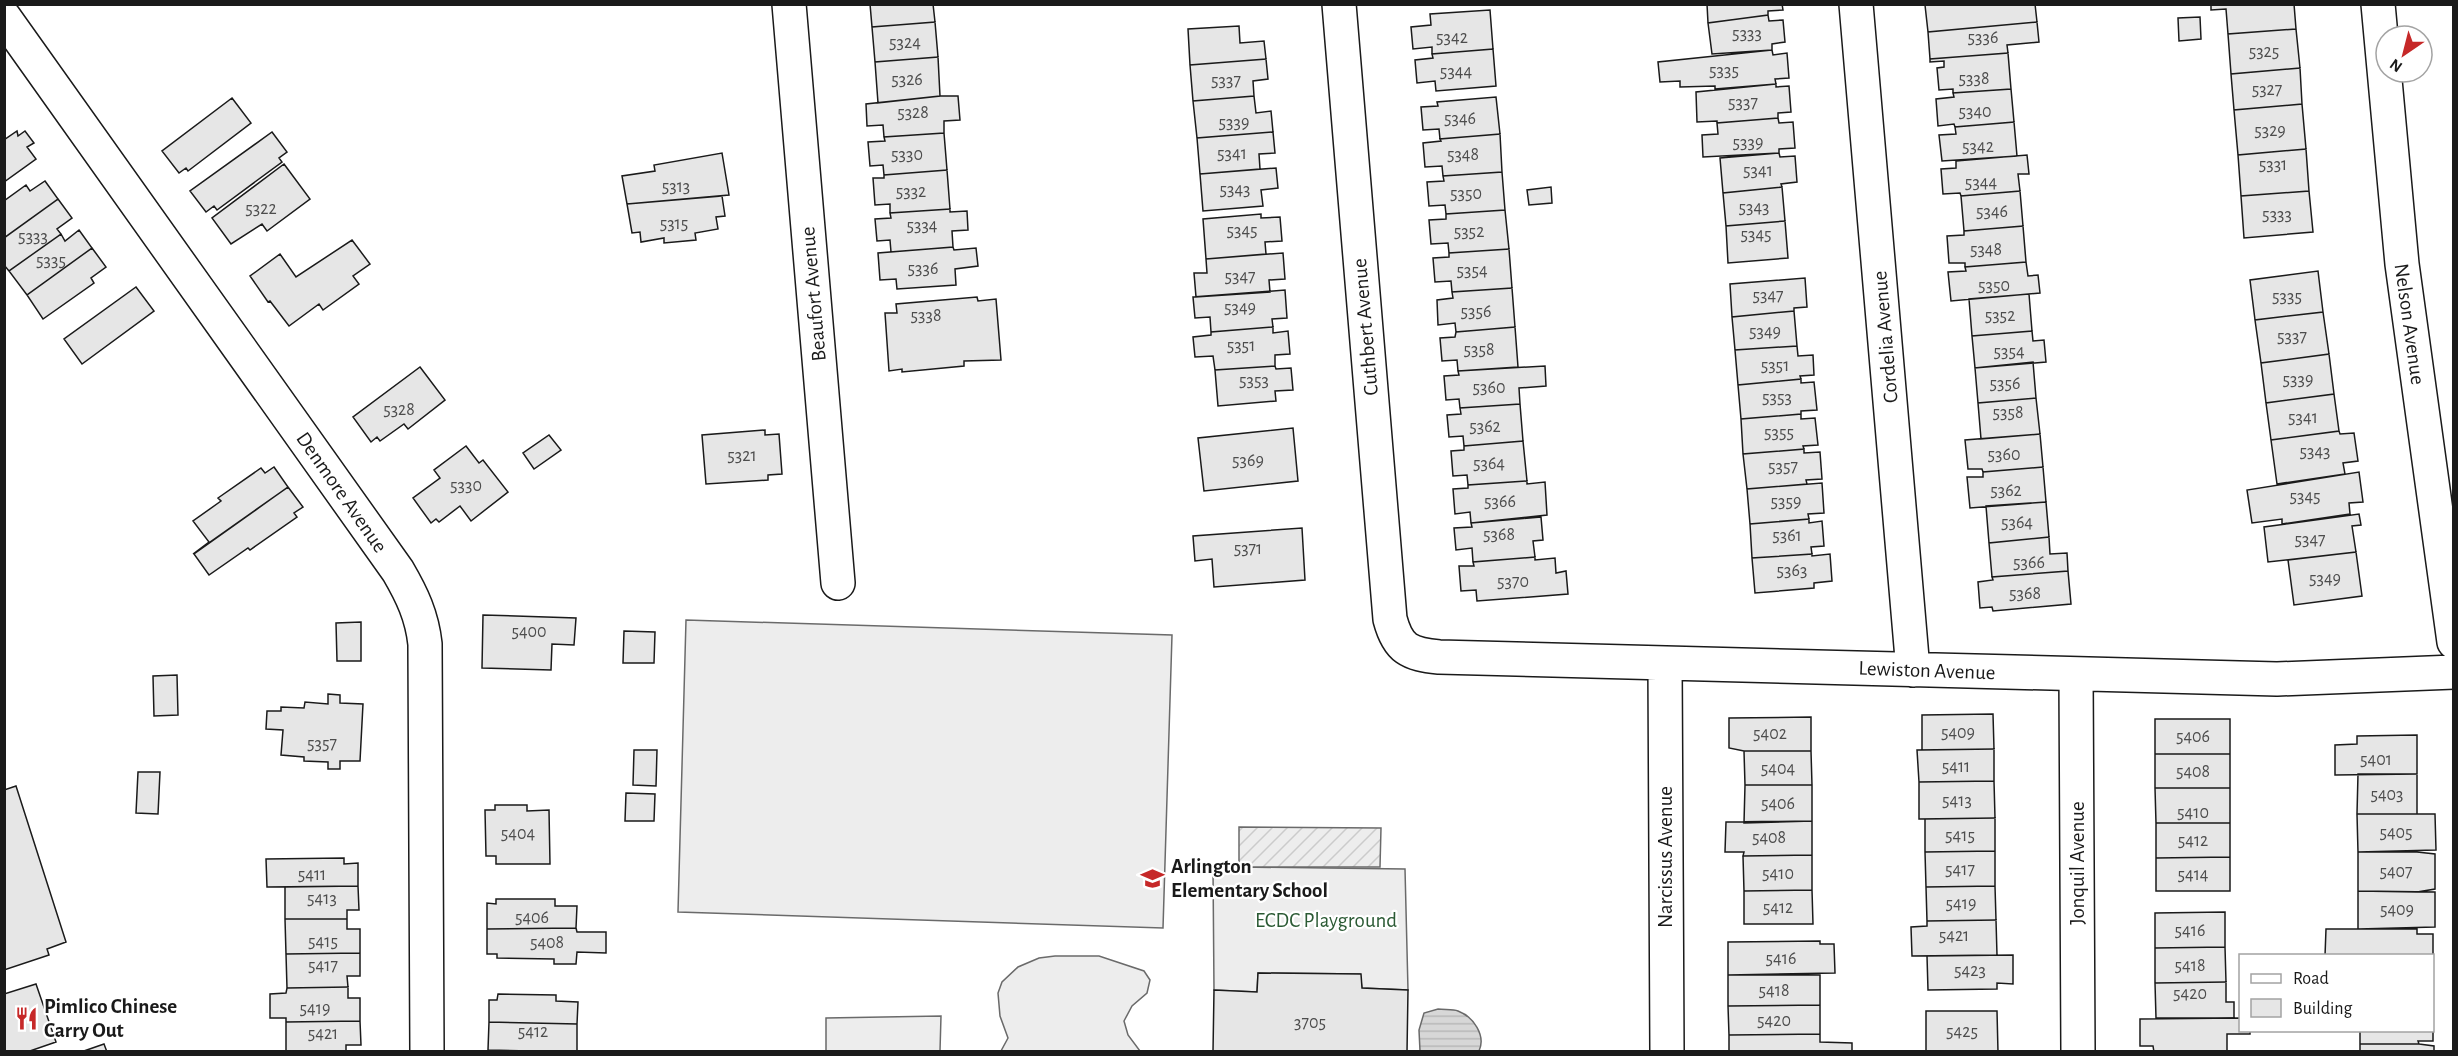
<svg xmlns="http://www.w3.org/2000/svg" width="2458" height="1056" font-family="'Alegreya Sans',sans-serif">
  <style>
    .built { fill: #ededed; stroke: #6a6a6a; stroke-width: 1.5 }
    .garden { fill: url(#garden-furrows); stroke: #6a6a6a; stroke-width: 1.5 }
    .water { fill: url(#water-rules); stroke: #6a6a6a; stroke-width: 1.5 }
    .building { fill: #e6e6e6; stroke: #1a1a1a; stroke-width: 1.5 }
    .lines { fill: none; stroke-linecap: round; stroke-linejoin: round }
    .street-casing { stroke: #1a1a1a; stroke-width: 36 }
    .street { stroke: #fff; stroke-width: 33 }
    .labels { text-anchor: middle; stroke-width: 4.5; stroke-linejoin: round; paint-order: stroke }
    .number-label { font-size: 18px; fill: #4d4d4d }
    .street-label { font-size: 21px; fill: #1a1a1a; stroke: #fff }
    .poi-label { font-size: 21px; font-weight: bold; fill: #1a1a1a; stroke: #fff; text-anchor: start }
    .park-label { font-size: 21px; fill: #2b5a34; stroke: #fff }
  </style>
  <defs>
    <pattern id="garden-furrows" width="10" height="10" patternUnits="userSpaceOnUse" patternTransform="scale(1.5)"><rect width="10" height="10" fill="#ededed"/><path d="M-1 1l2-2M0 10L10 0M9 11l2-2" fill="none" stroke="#cbcbcb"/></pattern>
    <pattern id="water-rules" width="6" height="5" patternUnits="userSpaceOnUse" patternTransform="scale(1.5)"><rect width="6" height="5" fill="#d7d7d7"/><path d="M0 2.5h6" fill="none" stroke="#b8b8b8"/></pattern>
  </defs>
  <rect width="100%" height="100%" fill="#fff"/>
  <path class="built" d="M686 620 1172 635 1163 928 678 912Z
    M1239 867 1405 869 1408 990 1362 988 1360 974 1258 973 1257 992 1214 990 1213 869Z
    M1055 956H1099L1144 971 1150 980 1147 993 1132 1006 1124 1021 1128 1035 1140 1051H1001L1008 1038 1000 1016 998 993 1002 982 1018 967 1039 958Z
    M941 1016 940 1051H826V1018Z"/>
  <path class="garden" d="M1239 827 1381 828 1380 867H1239Z"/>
  <path class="water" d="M1438 1009C1444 1010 1453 1009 1458 1011 1474 1017 1486 1036 1479 1051H1420L1419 1030 1424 1013Z"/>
  <path class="building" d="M870 4H933L935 22 872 27Z
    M1707 4H1782L1783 10 1768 11V15L1708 23Z
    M2005 4H2035L2037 22 1928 32 1925 5Z
    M2211 4H2294L2296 29 2228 34 2226 9 2211 10Z
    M1490 10 1493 49 1432 54V47L1413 49 1411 27 1431 25 1430 14Z
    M1768 15 1769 21 1783 20 1785 42 1772 44V50L1712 54 1708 23Z
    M2200 17 2201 39 2179 41 2178 18Z
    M935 22 938 57 875 62 872 27Z
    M2037 22 2039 42 2007 45 2008 53 1930 59 1928 32Z
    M1239 26 1240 43 1264 41 1266 59 1190 65 1188 29Z
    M2296 29 2300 68 2231 74 2228 34Z
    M1493 49 1496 86 1436 91 1435 81 1417 83 1415 60 1433 58 1432 54Z
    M1772 50 1773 55 1787 53 1789 78 1775 79 1776 84 1715 89V86L1680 87V81L1660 82 1658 62Z
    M2008 53 2011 89 1953 93V89L1939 90 1937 68 1944 67V61L1930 62V59Z
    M938 57 940 96 878 103 875 62Z
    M1266 59 1268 79 1253 81 1254 96 1193 101 1190 65Z
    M2300 68 2302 104 2234 110 2231 74Z
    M1776 84V87L1789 86 1791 112 1778 113V118L1717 123V121L1697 122 1696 92Z
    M2011 89 2014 122 1955 127 1954 124 1938 126 1936 99 1954 97 1953 93Z
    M940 96H958L960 120 944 121V133L884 137 883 125 867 126 866 104Z
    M1254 96 1256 113 1271 111 1273 132 1197 138 1193 101Z
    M1496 97 1500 134 1440 139 1439 129 1423 130 1421 107 1438 106 1437 102Z
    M232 98 251 123 188 171 186 168 179 173 162 151Z
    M2302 104 2306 149 2238 155 2234 110Z
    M1778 118 1779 123 1793 122 1795 148 1779 149V153L1703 157 1702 135 1718 134 1717 123Z
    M2014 122 2017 156 1942 161 1939 135 1956 134 1955 127Z
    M17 131 18 136 25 131 34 143 27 147 36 159 4 182V140Z
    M272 132 287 152 279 158 282 162 217 210 214 206 206 212 190 191Z
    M1273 132 1275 153 1259 154 1260 169 1200 174 1197 138Z
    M944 133 947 170 884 175 883 165 870 166 868 142 885 141 884 137Z
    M1500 134 1502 172 1443 176 1442 166 1425 167 1423 143 1441 141 1440 139Z
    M2306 149 2309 191 2241 196 2238 155Z
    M722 153 729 195 627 204 622 176 655 171 654 165Z
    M1779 153 1780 157 1795 156 1797 182 1781 184 1782 187 1723 193 1720 158Z
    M2027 155 2029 174H2018L2020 191 1961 196 1960 193 1943 194 1941 169 1956 168V161Z
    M284 164 310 199 267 231 262 224 231 244 212 218Z
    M1276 168 1278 188 1261 190 1263 206 1203 211 1200 174Z
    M947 170 950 209 890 213V204L875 205 873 178H884V175Z
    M1502 172 1505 210 1446 214 1445 205 1429 206 1427 182 1444 181 1443 176Z
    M45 181 58 199 4 238V201L26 185 30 191Z
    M1551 187 1552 203 1529 205 1527 190Z
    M1782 187 1785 221 1726 226 1723 193Z
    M2020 191 2023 226 1964 231 1961 196Z
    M2309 191 2313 232 2244 238 2241 196Z
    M722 196 725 216 716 217 718 229 695 233 696 240 664 243V238L641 242 640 232 632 233 627 204Z
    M58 199 72 218 57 229 61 234 9 271 4 265V238Z
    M950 209V212L967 211 968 230 952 231 953 247 891 252 890 240 877 241 875 219 891 218 890 213Z
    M1505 210 1509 249 1449 253 1448 243 1431 244 1429 220 1446 219V214Z
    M1261 214V218L1280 217 1282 241 1265 242 1266 254 1206 259 1203 219Z
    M1785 221 1788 258 1728 263 1726 226Z
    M2023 226 2026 262 1965 267V263H1949L1947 236 1964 235V231Z
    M79 230 92 248 27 295 9 271 61 234 65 241Z
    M352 240 370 264 353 276 359 284 323 310 319 304 289 326 270 301 268 302 250 276 280 254 296 277Z
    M953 247 954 250 976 248 978 266 955 269 956 285 897 289 896 279 880 280 878 253Z
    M92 248 106 267 91 278 94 283 43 319 27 295Z
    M1509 249 1512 288 1452 292 1451 281 1435 282 1433 258 1449 257V253Z
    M1283 253 1285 279 1269 280 1270 292 1196 297 1194 273H1207L1206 259Z
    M2026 262 2028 276 2038 275 2040 293 1951 301 1948 272 1966 271 1965 267Z
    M2318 271 2323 312 2255 320 2250 280Z
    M1805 278 1807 307 1794 308V311L1732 317 1730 284Z
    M136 287 154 311 82 364 64 339Z
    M1512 288 1515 327 1456 332 1455 323 1438 325 1437 300 1453 298 1452 292Z
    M1285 290 1287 318 1272 319 1273 327 1211 332 1210 317 1195 318 1193 297Z
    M2029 294 2032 331 1972 336 1969 299Z
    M977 297 978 301 996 299 1001 360 964 361V366L902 372V369L889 371 885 313H897L896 304Z
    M1794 311 1797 346 1735 350 1732 317Z
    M2323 312 2329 354 2261 363 2255 320Z
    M1273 327V333L1288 331 1290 354 1275 355V366L1215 370 1213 356 1195 357 1193 337 1211 335V332Z
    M1515 327 1518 367 1458 371 1457 360 1442 361 1440 338 1455 337 1456 332Z
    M2032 331 2033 341 2044 340 2046 362 1975 368 1972 336Z
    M1797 346 1798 356 1813 355 1814 375 1800 376 1801 379 1738 385 1735 350Z
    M2329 354 2334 394 2266 403 2261 363Z
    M2033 362 2036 398 1978 403 1975 368Z
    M1275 366 1276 369 1291 368 1293 390 1275 391 1276 401 1218 406 1215 370Z
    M1545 366 1546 386 1519 388 1520 404 1460 408 1459 399 1446 400 1444 376 1459 375 1458 371Z
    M420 367 445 400 408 429 404 424 380 441 377 437 371 442 353 417Z
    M1801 379V383L1814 382 1817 410 1801 411V414L1741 419 1738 385Z
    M2334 394 2339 431 2271 440 2266 403Z
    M2036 398 2040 434 1981 439 1978 403Z
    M1520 404 1523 441 1464 446 1463 436 1449 437 1447 415 1461 414 1460 408Z
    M1801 414V419L1815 418 1818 445 1803 446 1804 449 1743 454 1741 419Z
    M1293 428 1298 481 1204 491 1198 438Z
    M765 430V435L779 434 782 474 768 475V480L706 484 702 435Z
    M2339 431 2340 434 2354 433 2358 461 2343 463 2345 474 2277 484 2271 440Z
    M2040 434 2043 467 1983 472 1982 469H1968L1965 440Z
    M549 435 561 450 534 469 523 453Z
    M1523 441 1527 481 1468 485 1467 475 1453 476 1451 451 1464 450V446Z
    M466 446 479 463 483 460 508 492 471 521 460 506 439 522 436 519 431 523 413 498 440 478 434 470Z
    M1804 449V453L1820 452 1822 479 1806 480 1807 484 1747 489 1743 454Z
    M274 467 288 487 193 554 209 542 193 521 221 501 218 498 261 468 265 473Z
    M2043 467 2046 502 1970 508 1967 477H1983V472Z
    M2359 472 2363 502 2349 503 2350 514 2282 524V519L2252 523 2247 490Z
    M1527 481V484L1545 482 1547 515 1471 523 1470 512 1455 514 1453 489 1468 488V485Z
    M1822 483 1824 513 1808 514 1809 519 1750 524 1747 489Z
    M288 487 303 507 294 513 297 517 250 550 248 548 209 575 194 554Z
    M2046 502 2049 537 1989 543 1986 506Z
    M2359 514 2361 525 2352 526 2356 552 2268 562 2264 527Z
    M1541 517 1543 540 1533 541 1535 557 1473 562 1472 548 1456 550 1454 528 1472 527 1471 523Z
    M1809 519V523L1822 521 1824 546 1811 547 1812 554 1752 558 1750 524Z
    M1302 528 1305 580 1214 587 1212 559 1195 561 1193 536Z
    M2049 537 2050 554 2067 553 2068 571 1992 577 1989 543Z
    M2356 552 2362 596 2294 605 2288 560Z
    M1812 554V556L1830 554 1832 581 1814 583V588L1755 593 1752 558Z
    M1535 557V560L1555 558 1556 573 1566 571 1568 594 1477 601 1476 590 1461 591 1459 566H1474L1473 562Z
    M2068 571 2071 604 1993 611 1992 607 1980 608 1978 582 1993 580 1992 577Z
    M483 615 576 618 574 645 552 644 551 670 482 668Z
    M361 622V661H337L336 623Z
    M624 631 655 632 654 663H623Z
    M177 675 178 715 154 716 153 676Z
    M328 694 340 695V703L363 704 360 761H340V769H328V762L304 761V757L281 755 283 730 266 729 267 711H281V707L304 708 305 702 328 704Z
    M1993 714 1994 749 1922 750V715Z
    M1811 717V751H1744L1729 748V718Z
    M2155 719H2230V754H2155Z
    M2417 735V774L2335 775V745L2357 744V736Z
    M1994 749V781L1919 782 1917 750Z
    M634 750H657L656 786 633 785Z
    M1744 751H1811L1812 785H1745Z
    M2155 754H2230V788H2155Z
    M138 772H160L158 814 136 813Z
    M2358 774H2417V814H2357Z
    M1994 781 1995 818 1919 819V782Z
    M1745 785H1812V821L1744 823Z
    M16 786 66 942 47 949 49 955 4 970V790Z
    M2155 788H2230V823H2156Z
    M626 793 655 794 654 821H625Z
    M495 805H527V811L549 810 550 864H496V856H486L485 810H495Z
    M2357 814H2435L2436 850 2358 852Z
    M1995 818V851L1925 852V819Z
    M1812 821V855L1743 856 1744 852H1725L1726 822Z
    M2156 823H2230V857L2156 858Z
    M1995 851V886L1926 887 1925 852Z
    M2358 852H2417L2435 854V889L2417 892 2358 891Z
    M1812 855V890L1744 891 1743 856Z
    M2230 857V891H2156V858Z
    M344 858V864L358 863V886L267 887 266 859Z
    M358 886 359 910H347V919H285V887Z
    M1995 886 1996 920 1927 921 1926 887Z
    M1812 890 1813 924H1744V891Z
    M2358 891 2435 892V927L2358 929Z
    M496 899H555V906H577L576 928 487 929V903L496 904Z
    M2225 912V947L2155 948V913Z
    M285 919H347V929H360V953L286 954Z
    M1996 920 1997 955 1912 956 1911 927 1927 926V921Z
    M576 928 577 932H606V953L577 952 576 964H554V959L497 958V954H487V929Z
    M2326 929H2417V934H2433V964L2432 956H2325Z
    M1820 941V944H1834L1835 973 1728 975V942Z
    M2225 947 2226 982 2155 983V948Z
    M360 953V976H347L348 987 287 988 286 954Z
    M2013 955V984L1997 983V989L1928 990 1927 956Z
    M1258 973 1361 974 1362 988 1408 990 1407 1052H1213L1214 990 1257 992Z
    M1728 975H1820V1005L1728 1006Z
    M2226 982V1002H2234V1018H2156L2155 983Z
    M36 984 56 1042 27 1052H4V994Z
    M348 987V998H360V1021L286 1022V1018H270V994L286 993 287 988Z
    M498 994 556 995V1001L578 1002 577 1024 489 1022V1000H497Z
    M1820 1005V1034L1729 1035 1728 1006Z
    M2433 1009V1041H2418L2419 1044H2360V1030H2432Z
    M1926 1011H1997L1998 1052H1926Z
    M2240 1018V1030H2250V1034H2227V1051L2154 1052 2153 1046H2140V1019Z
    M360 1021 361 1045H346V1052H286V1022Z
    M489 1022 577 1024V1052L488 1050Z
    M1820 1034V1042L1852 1043V1052H1729V1035Z
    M104 1044 107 1052H81Z
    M2360 1044H2419L2434 1046V1052H2360Z"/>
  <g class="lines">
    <defs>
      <path id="street" d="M789 4 838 583
        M1339 4 1390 619C1398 649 1409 654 1439 657L2277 679 2454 672
        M1856 4 1913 670
        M2378 4 2402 264 2454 642
        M4 17 398 571C412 595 422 616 425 644L427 1052
        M1665 663 1667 1052
        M2076 674 2078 1052"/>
    </defs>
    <use href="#street" class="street-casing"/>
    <use href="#street" class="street"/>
  </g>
  <defs>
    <symbol id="school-bare" viewBox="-9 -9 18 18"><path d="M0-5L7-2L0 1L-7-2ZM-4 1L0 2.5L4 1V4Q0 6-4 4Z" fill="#c62828" stroke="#fff" stroke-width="2.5" paint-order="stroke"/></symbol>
    <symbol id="restaurant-bare" viewBox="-9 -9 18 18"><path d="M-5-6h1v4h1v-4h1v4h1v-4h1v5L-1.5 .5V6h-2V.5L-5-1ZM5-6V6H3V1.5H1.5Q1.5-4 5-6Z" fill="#c62828" stroke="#fff" stroke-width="2.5" paint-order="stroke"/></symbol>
  </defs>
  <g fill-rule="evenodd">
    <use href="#school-bare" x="1136" y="862" width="33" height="33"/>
    <use href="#restaurant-bare" x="10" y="1002" width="33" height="33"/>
  </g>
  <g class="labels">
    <g class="number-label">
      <text x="1747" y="39">5333</text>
      <text x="1452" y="43">5342</text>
      <text x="1983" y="43">5336</text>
      <text x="905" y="48">5324</text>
      <text x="2264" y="57">5325</text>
      <text x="1724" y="76">5335</text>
      <text x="1456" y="77">5344</text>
      <text x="1974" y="84">5338</text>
      <text x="907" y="85">5326</text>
      <text x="1226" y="86">5337</text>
      <text x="2267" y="95">5327</text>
      <text x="1743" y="108">5337</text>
      <text x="1975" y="117">5340</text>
      <text x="913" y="118">5328</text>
      <text x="1460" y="124">5346</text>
      <text x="1234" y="128">5339</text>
      <text x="2270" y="136">5329</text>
      <text x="1748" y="148">5339</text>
      <text x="1978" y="152">5342</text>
      <text x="1232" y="159">5341</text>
      <text x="907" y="160">5330</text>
      <text x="1463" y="160">5348</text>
      <text x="2273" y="170">5331</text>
      <text x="1758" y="176">5341</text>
      <text x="1981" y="188">5344</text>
      <text x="676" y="192">5313</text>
      <text x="1235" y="195">5343</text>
      <text x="911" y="197">5332</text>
      <text x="1466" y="199">5350</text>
      <text x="1754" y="213">5343</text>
      <text x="261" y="214">5322</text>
      <text x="1992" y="217">5346</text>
      <text x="2277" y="220">5333</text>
      <text x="674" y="229">5315</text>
      <text x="922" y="231">5334</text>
      <text x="1242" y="236">5345</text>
      <text x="1469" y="237">5352</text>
      <text x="1756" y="240">5345</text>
      <text x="33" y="242">5333</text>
      <text x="1986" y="255">5348</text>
      <text x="51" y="266">5335</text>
      <text x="923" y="274">5336</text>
      <text x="1472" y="276">5354</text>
      <text x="1240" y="282">5347</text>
      <text x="1994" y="291">5350</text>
      <text x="1768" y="301">5347</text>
      <text x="2287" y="302">5335</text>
      <text x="1240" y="313">5349</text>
      <text x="1476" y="317">5356</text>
      <text x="926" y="321">5338</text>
      <text x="2000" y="321">5352</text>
      <text x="1765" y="337">5349</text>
      <text x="2292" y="342">5337</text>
      <text x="1241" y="351">5351</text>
      <text x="1479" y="355">5358</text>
      <text x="2009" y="357">5354</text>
      <text x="1775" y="371">5351</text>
      <text x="2298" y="385">5339</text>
      <text x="1254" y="386">5353</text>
      <text x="2005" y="389">5356</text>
      <text x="1489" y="393">5360</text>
      <text x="1777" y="403">5353</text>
      <text x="399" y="415">5328</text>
      <text x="2008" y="418">5358</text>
      <text x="2303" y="423">5341</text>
      <text x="1485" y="432">5362</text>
      <text x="1779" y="438">5355</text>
      <text x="2315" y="457">5343</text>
      <text x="2004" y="460">5360</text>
      <text x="742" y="461">5321</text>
      <text x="1248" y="466">5369</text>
      <text x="1489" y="469">5364</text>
      <text x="1783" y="472">5357</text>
      <text x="466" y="491">5330</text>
      <text x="2006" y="496">5362</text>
      <text x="2305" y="502">5345</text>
      <text x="1500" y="507">5366</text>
      <text x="1786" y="507">5359</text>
      <text x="2017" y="528">5364</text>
      <text x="1499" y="540">5368</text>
      <text x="1787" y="541">5361</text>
      <text x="2310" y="545">5347</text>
      <text x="1248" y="554">5371</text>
      <text x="2029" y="568">5366</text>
      <text x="1792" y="576">5363</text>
      <text x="2325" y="584">5349</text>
      <text x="1513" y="587">5370</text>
      <text x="2025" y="599">5368</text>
      <text x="529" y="637">5400</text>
      <text x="1958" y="738">5409</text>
      <text x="1770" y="739">5402</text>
      <text x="2193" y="742">5406</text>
      <text x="322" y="749">5357</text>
      <text x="2376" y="765">5401</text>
      <text x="1956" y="772">5411</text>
      <text x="1778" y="774">5404</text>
      <text x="2193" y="777">5408</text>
      <text x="2387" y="800">5403</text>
      <text x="1957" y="806">5413</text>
      <text x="1778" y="809">5406</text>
      <text x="2193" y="818">5410</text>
      <text x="2396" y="838">5405</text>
      <text x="518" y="839">5404</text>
      <text x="1960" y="841">5415</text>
      <text x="1769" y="843">5408</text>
      <text x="2193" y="846">5412</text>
      <text x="1960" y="875">5417</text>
      <text x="2396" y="877">5407</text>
      <text x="1778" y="879">5410</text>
      <text x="312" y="880">5411</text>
      <text x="2193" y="880">5414</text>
      <text x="322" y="904">5413</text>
      <text x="1961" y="909">5419</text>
      <text x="1778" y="913">5412</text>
      <text x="2397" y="915">5409</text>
      <text x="532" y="923">5406</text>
      <text x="2190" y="936">5416</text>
      <text x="1954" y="941">5421</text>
      <text x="323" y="947">5415</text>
      <text x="547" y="948">5408</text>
      <text x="1781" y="964">5416</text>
      <text x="323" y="971">5417</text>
      <text x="2190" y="971">5418</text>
      <text x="1970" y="976">5423</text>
      <text x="1774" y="996">5418</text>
      <text x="2190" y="999">5420</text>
      <text x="315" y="1014">5419</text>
      <text x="1774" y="1026">5420</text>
      <text x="1310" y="1028">3705</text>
      <text x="533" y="1037">5412</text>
      <text x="1962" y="1037">5425</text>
      <text x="323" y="1039">5421</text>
    </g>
    <g class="street-label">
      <text transform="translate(813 294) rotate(-95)" y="7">Beaufort Avenue</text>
      <text transform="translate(2410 324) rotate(82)" y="7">Nelson Avenue</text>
      <text transform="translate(1365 327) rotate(-95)" y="7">Cuthbert Avenue</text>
      <text transform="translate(1885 337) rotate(-95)" y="7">Cordelia Avenue</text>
      <text transform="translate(342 492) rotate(55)" y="7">Denmore Avenue</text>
      <text transform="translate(1927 670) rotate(2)" y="7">Lewiston Avenue</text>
      <text transform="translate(1665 857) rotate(-90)" y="7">Narcissus Avenue</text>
      <text transform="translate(2077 863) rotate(-90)" y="7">Jonquil Avenue</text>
    </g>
    <g class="poi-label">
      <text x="1171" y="873">Arlington<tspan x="1171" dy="24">Elementary School</tspan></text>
      <text x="44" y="1013">Pimlico Chinese<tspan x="44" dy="24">Carry Out</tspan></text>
    </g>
    <g class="park-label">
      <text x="1326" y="927">ECDC Playground</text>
    </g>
  </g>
  <rect width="2458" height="1056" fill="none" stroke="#1a1a1a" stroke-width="12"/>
  <rect x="2239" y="954" width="195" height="78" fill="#ffffff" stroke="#a3a3a3" stroke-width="1.5"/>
  <rect x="2251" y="974" width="30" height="9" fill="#ffffff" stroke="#a3a3a3" stroke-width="1.5"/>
  <text x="2293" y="984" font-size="18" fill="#1a1a1a">Road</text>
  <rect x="2251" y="999" width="30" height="18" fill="#e6e6e6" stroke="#a3a3a3" stroke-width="1.5"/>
  <text x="2293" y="1014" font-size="18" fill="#1a1a1a">Building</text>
  <g transform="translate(2404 54) rotate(215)"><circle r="28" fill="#ffffff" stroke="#a3a3a3" stroke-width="1.5"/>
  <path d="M0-4.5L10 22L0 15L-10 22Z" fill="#c62828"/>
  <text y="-9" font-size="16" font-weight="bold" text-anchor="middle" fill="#1a1a1a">N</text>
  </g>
</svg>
